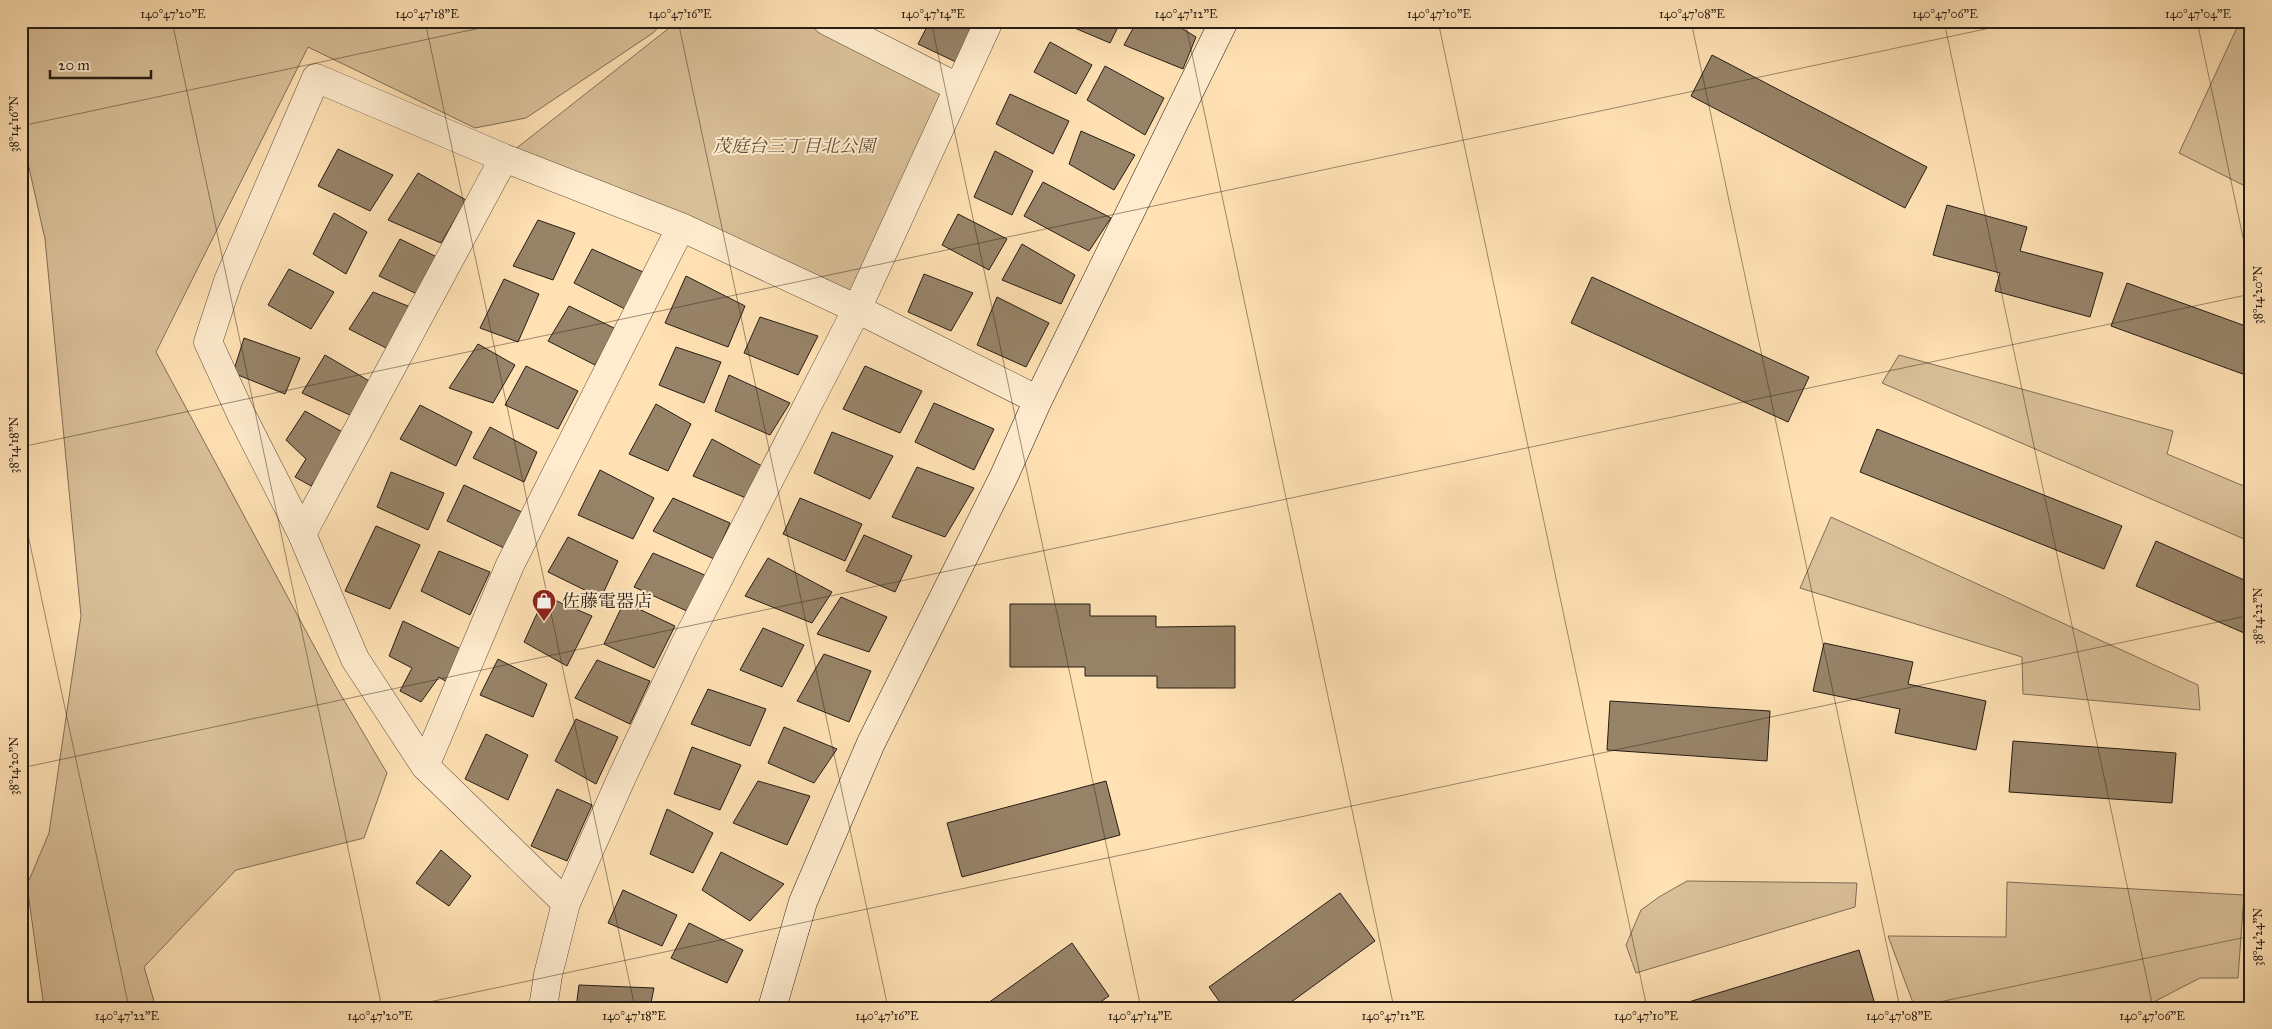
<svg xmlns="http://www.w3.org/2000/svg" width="2272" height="1029" font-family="'IM FELL Great Primer','Noto Serif JP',serif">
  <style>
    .green { fill: #dac099; stroke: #806e57 }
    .building { fill: #978368; stroke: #271d15 }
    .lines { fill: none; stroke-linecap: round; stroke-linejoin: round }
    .street-casing { stroke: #5d4e3d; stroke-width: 29 }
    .secondary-casing { stroke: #271d15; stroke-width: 29 }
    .street { stroke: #ffecce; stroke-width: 28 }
    .secondary { stroke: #ffecce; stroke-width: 28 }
    .ticks { fill: none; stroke: #271d15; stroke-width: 1; stroke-opacity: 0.45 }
    .labels { text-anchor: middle; stroke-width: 4; stroke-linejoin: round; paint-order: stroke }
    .park-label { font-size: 18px; font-style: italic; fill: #5d4e3d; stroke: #ffecce }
    .poi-label { font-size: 18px; fill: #271d15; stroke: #ffecce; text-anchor: start }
    .neatline { fill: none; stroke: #271d15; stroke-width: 2 }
    .ticks-label { font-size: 12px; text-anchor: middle; fill: #271d15 }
  </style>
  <rect width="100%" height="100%" fill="#ffe1b4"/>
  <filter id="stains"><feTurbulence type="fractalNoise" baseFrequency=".004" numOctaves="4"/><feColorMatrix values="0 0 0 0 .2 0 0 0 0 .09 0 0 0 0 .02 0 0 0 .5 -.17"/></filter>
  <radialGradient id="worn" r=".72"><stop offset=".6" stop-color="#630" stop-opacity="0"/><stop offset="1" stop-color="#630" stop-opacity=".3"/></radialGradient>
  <path class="green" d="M21 21H664L653 33 526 118 475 128 308 47 156 352 335 685 387 773 364 838 236 870 144 967 156 1008H44L27 885 49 833 81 616 45 239 21 132Z
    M678 21H827L957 87 857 309 504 158Z
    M2240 21H2251V189L2179 153Z
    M1899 355 2173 431 2167 454 2251 489V542L1882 383Z
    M1831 517 2198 685 2200 710 2023 694 2022 657 1800 588Z
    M1687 881 1857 883 1855 907 1636 973 1626 945 1641 910 1659 897Z
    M2007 882 2244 895 2238 978H2200L2142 1008H1915L1888 936 2006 937Z"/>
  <path class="building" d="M930 21H978L958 63 918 44Z
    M1058 21H1121L1110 43Z
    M1137 21H1170L1196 37 1183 69 1124 45Z
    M1050 42 1092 65 1076 94 1034 72Z
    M1712 55 1927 167 1905 208 1691 96Z
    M1105 66 1164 98 1145 135 1087 100Z
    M1010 94 1069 121 1053 154 996 124Z
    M1081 131 1135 155 1114 190 1069 164Z
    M338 149 393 175 370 211 318 186Z
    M995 151 1033 171 1012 215 974 197Z
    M418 173 466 200 441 243 388 220Z
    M1043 182 1111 218 1089 251 1024 216Z
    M1947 205 2027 227 2020 251 2103 273 2090 317 1995 291 2000 273 1933 255Z
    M334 213 367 232 346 274 313 254Z
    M958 214 1007 239 989 270 942 245Z
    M538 220 575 233 553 280 513 266Z
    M400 239 439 258 419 295 379 276Z
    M1022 244 1075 275 1061 304 1002 280Z
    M592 249 643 272 625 309 574 283Z
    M289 269 334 292 311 329 268 305Z
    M924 274 973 293 951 331 908 312Z
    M686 276 745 306 728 347 665 323Z
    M1592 277 1809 377 1788 422 1571 323Z
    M504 279 539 294 518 342 480 328Z
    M2127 283 2251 328V377L2111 326Z
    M373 292 413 308 390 350 349 329Z
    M997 297 1049 323 1026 367 977 345Z
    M569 306 616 329 595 365 548 341Z
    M760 317 818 336 798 375 744 353Z
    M244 338 300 358 285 394 233 373Z
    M478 344 515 365 493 403 449 388Z
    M676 347 721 362 704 403 659 385Z
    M325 355 371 382 352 416 302 393Z
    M526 366 578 391 558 429 505 405Z
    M865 366 922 391 900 433 843 409Z
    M729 375 790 403 770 435 715 411Z
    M934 403 994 429 974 470 915 442Z
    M656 404 691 424 668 471 629 454Z
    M420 405 472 432 456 466 400 439Z
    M305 411 346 434 311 486 295 477 306 459 286 440Z
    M490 427 537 452 524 482 473 458Z
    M1877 429 2122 526 2104 569 1860 472Z
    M832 432 893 456 870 499 814 473Z
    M712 439 762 466 746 498 693 476Z
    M917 467 974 488 945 537 892 517Z
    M600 470 654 498 633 539 578 515Z
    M391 472 444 493 428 530 377 507Z
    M464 485 524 513 506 549 447 521Z
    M673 498 730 523 714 559 653 531Z
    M800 498 862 524 845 561 783 534Z
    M376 526 420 545 390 609 345 591Z
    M864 535 912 556 895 592 846 571Z
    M568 537 618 561 601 598 548 572Z
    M2156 541 2251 583V636L2136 586Z
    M439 551 490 572 470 615 421 591Z
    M653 553 707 576 689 612 634 587Z
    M768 558 832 592 812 623 745 596Z
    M545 596 592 616 567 666 524 642Z
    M841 597 887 617 869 652 817 634Z
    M624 602 675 626 654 668 604 644Z
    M1010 604H1090V616H1156V627L1235 626V688H1157V676H1085V667H1010Z
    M403 621 463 650 450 684 439 677 421 702 400 691 412 668 389 656Z
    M763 628 804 645 782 687 740 670Z
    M1824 643 1913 662 1908 684 1986 701 1976 750 1895 733 1900 709 1813 691Z
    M824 654 871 671 849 722 797 701Z
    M498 659 547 684 533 717 480 695Z
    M597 660 650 681 630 724 575 698Z
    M708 689 766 709 750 746 691 724Z
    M1610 701 1770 711 1767 761 1607 750Z
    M576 719 618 737 596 784 555 761Z
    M784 727 837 749 814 783 768 763Z
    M486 734 528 755 508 800 465 779Z
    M2013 741 2176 753 2172 803 2009 792Z
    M692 747 741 765 720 810 674 794Z
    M758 781 810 796 787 845 733 823Z
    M1106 781 1120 835 962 877 947 823Z
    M557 789 592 805 567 861 531 846Z
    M667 809 713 833 693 873 650 854Z
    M441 850 471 876 449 906 416 883Z
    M721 852 784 884 750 921 702 890Z
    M623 890 677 915 662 946 608 923Z
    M1340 893 1375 941 1283 1008H1224L1209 987Z
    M689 923 743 950 727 983 671 958Z
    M1072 943 1109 996 1092 1008H981Z
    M1859 950 1874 1001 1852 1008H1669Z
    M579 985 654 988 650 1008H576Z"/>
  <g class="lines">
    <defs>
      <path id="street" d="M827 21 957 87
        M302 534 504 158
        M425 766 510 565 681 227
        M566 903 425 766 355 659 302 534 241 414 208 342 228 281 316 78 504 158 681 227 857 309 1038 400
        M543 1008 548 975 566 903 622 777 684 646 857 309 989 21"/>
      <path id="secondary" d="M772 1008 803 902 871 743 1004 476 1038 400 1224 21"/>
    </defs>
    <use href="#street" class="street-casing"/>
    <use href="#secondary" class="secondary-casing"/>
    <use href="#street" class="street"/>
    <use href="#secondary" class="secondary"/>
  </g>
  <path class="ticks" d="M172 21 382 1008M425 21 635 1008M678 21 888 1008M931 21 1141 1008M1185 21 1394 1008M1438 21 1647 1008M1691 21 1900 1008M1944 21 2153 1008M2197 21 2251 275M21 126 513 21M21 447 2023 21M21 502 129 1008M21 768 2251 294M401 1008 2251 615M1911 1008 2251 936"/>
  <defs>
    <symbol id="shop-pin" viewBox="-11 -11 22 30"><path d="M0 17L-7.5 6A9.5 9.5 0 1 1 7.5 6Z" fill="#8f2418" stroke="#ffecce"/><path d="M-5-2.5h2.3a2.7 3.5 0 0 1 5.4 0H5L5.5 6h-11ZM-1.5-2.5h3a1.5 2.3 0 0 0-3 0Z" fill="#fff"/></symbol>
  </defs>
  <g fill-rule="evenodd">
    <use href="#shop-pin" x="530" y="587" width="28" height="38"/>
  </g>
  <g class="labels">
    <g class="park-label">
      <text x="794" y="152">茂庭台三丁目北公園</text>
    </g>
    <g class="poi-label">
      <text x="562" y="607">佐藤電器店</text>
    </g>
  </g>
  <rect width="2272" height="1029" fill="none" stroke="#ffe1b4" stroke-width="55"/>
  <path d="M50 70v8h101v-8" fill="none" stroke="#271d15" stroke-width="2.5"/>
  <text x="58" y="70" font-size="15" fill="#271d15" stroke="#ffecce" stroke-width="4" paint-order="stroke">20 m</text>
  <rect x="28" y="28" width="2216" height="974" class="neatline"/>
  <g class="ticks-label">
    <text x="173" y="18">140°47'20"E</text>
    <text x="427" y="18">140°47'18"E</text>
    <text x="680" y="18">140°47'16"E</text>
    <text x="933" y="18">140°47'14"E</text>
    <text x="1186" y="18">140°47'12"E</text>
    <text x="1439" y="18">140°47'10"E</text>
    <text x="1692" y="18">140°47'08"E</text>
    <text x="1945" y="18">140°47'06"E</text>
    <text x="2198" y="18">140°47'04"E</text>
    <text transform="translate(14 124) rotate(-90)" y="4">38°14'16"N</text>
    <text transform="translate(2258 295) rotate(-90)" y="4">38°14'20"N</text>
    <text transform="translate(14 445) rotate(-90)" y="4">38°14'18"N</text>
    <text transform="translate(2258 616) rotate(-90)" y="4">38°14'22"N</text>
    <text transform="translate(14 766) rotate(-90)" y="4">38°14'20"N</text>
    <text transform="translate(2258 937) rotate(-90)" y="4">38°14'24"N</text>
    <text x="127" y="1020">140°47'22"E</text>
    <text x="380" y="1020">140°47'20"E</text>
    <text x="634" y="1020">140°47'18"E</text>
    <text x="887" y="1020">140°47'16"E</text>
    <text x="1140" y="1020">140°47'14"E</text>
    <text x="1393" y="1020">140°47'12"E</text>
    <text x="1646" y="1020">140°47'10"E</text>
    <text x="1899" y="1020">140°47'08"E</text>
    <text x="2152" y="1020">140°47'06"E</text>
  </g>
  <rect width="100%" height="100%" filter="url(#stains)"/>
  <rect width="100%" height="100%" fill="url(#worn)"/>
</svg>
